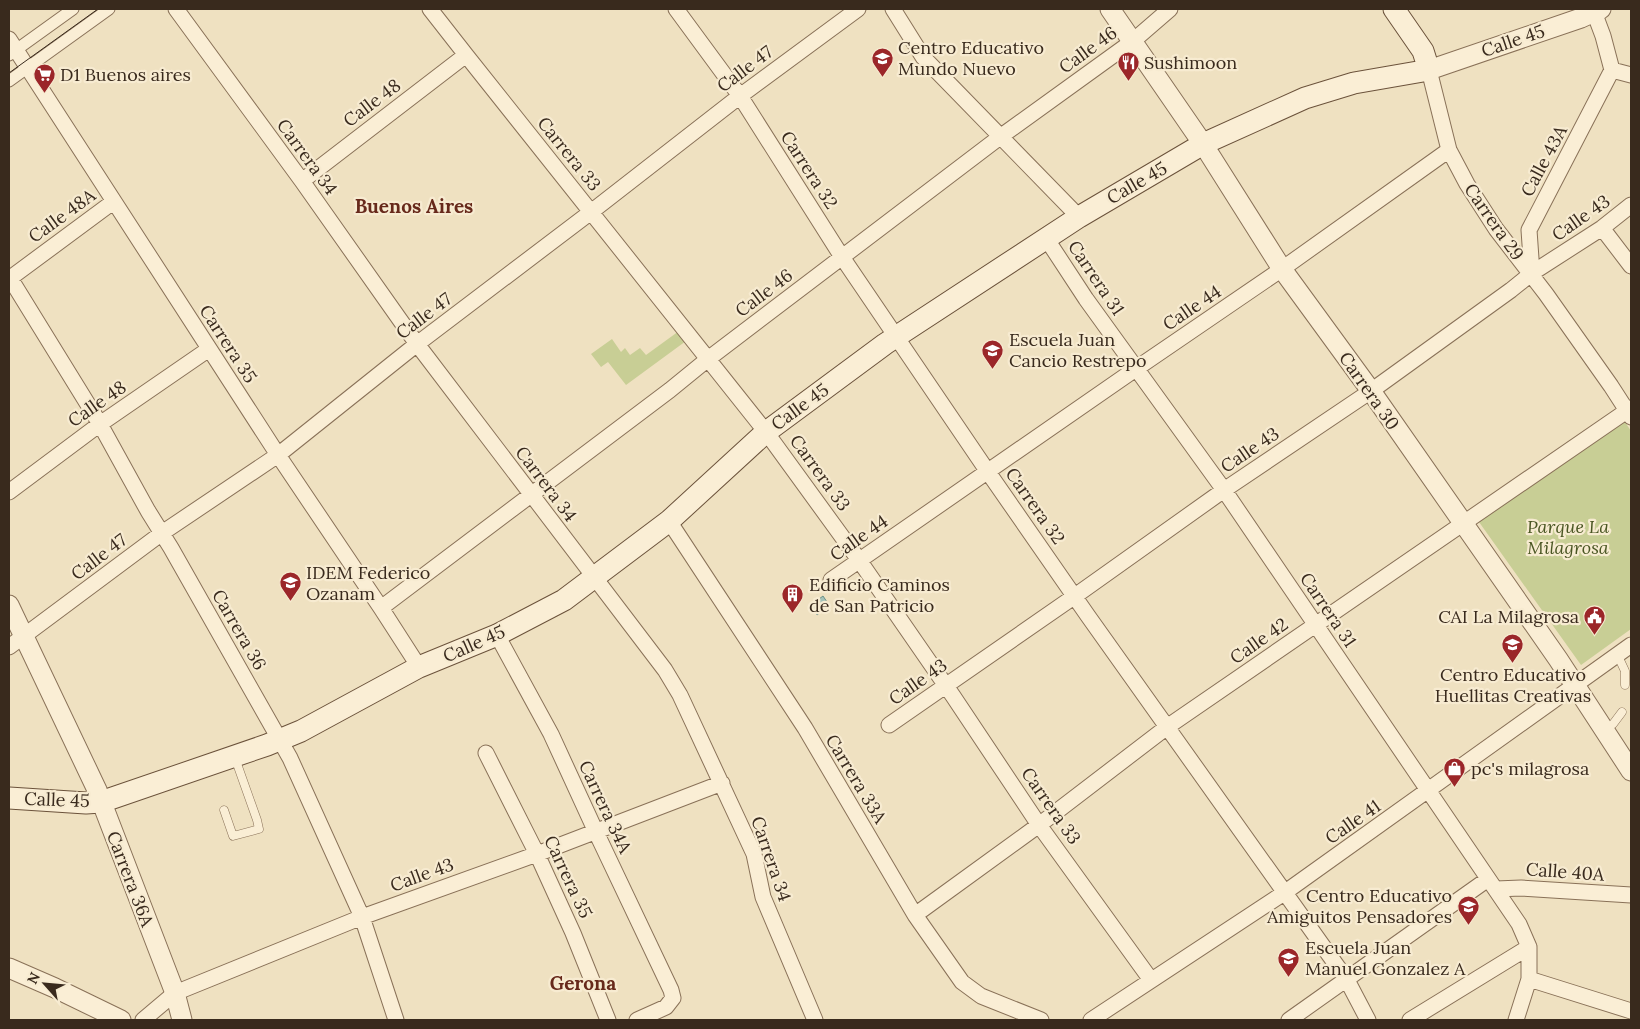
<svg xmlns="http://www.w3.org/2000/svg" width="1640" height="1029" font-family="Lora,serif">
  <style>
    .green { fill: #c8ce95 }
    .water { fill: #a4c2b8; stroke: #6b9086 }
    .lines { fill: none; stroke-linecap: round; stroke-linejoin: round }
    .service-casing { stroke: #897158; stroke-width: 9 }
    .pedestrian-casing { stroke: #897158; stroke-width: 13 }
    .minor-casing { stroke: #897158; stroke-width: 17 }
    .tertiary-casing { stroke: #897158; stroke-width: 21 }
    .secondary-casing { stroke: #6b523b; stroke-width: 23 }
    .service { stroke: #faeed5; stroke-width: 8 }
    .pedestrian { stroke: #faeed5; stroke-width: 11 }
    .minor { stroke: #faeed5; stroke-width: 15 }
    .tertiary { stroke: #faeed5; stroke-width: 19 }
    .secondary { stroke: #faeed5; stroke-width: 21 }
    .tram { stroke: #392a1d; stroke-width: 1 }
    .labels { text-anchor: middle; stroke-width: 4.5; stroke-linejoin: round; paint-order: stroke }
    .street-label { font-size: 18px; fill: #392a1d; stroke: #f7ebd1 }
    .poi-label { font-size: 18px; fill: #392a1d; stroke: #f7ebd1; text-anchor: start }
    .park-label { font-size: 18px; font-style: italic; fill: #4a5623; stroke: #f7ebd1 }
    .neighbourhood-label { font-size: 19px; font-weight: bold; fill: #67291b; stroke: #f7ebd1 }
  </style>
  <rect width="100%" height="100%" fill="#efe1c1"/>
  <path class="green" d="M679 331 686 341 626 385 608 362 601 367 591 354 612 339 621 352 625 348 630 355 640 348 646 355Z
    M1623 419 1631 431V629L1581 665 1479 522Z"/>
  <path class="water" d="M823 596 829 605 817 615 811 605Z"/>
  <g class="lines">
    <defs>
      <path id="service" d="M1618 656 1625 671V685
        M1613 724 1622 712
        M224 810 233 836 259 829 257 820 235 758"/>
      <path id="pedestrian" d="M9 55 73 9
        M9 81 109 9"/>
      <path id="minor" d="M176 9 302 181 417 344 665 670 680 695 754 854 763 897 815 1020
        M430 9 466 55 766 432 859 560 953 696 1039 825 1151 980
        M676 9 740 96 842 257 988 472 1088 616 1347 980 1368 1020
        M893 9 923 57 1079 217
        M1594 12 1603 36 1612 70
        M9 39 278 455 381 608 419 667
        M1429 70 1449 150 1467 184 1496 229 1546 294 1611 386 1631 417
        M1612 70 1631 75
        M302 181 466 55
        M1602 228 1631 266
        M1046 238 1086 299 1224 490 1519 924 1529 947V979L1516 1020
        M1532 273 1529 230 1612 70
        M10 278 100 424 148 511 171 548 290 758 362 917 396 1020
        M9 279 113 202
        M9 492 100 424 209 349
        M669 521 805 728 915 915 962 982 981 996 1041 1020
        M831 580 1137 368 1282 269 1449 150
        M381 608 670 390 708 359 1000 137 1133 41 1170 9
        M497 635 551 734 596 832 671 990 673 998 666 1007 637 1020
        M9 647 162 533 278 455 417 344 591 212 740 96 858 9
        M889 725 1075 596 1224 490 1371 391 1511 290 1532 273 1602 228 1631 205
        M486 753 537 854 573 933 608 1020
        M1496 889 1521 888 1631 895
        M915 915 1039 825 1167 727 1631 408
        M1529 979 1631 1011
        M143 1020 175 993 362 917 537 854 722 783
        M1091 1020 1284 893 1631 645
        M1289 1020 1488 879
        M1410 1020 1529 947"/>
      <path id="tertiary" d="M1110 9 1203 144 1282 269 1371 391 1558 659 1631 771
        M1429 70 1581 18 1601 9
        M9 605 97 790 175 993 182 1020
        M9 968 55 988 121 1020"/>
      <path id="secondary" d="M9 798 86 803 101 802 267 745 301 731 419 667 497 635 564 600 669 521 766 432 885 344 1079 217 1203 144 1305 98 1354 83 1429 70 1423 51 1394 9"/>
    </defs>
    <use href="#service" class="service-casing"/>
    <use href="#pedestrian" class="pedestrian-casing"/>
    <use href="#minor" class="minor-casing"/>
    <use href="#tertiary" class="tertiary-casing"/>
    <use href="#secondary" class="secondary-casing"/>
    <use href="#service" class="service"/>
    <use href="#pedestrian" class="pedestrian"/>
    <use href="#minor" class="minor"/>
    <use href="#tertiary" class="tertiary"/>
    <use href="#secondary" class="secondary"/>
    <path class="tram" d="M9 73 98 9"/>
  </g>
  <defs>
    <symbol id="school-pin" viewBox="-11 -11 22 30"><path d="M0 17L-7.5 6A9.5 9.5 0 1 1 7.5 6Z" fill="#9b2629" stroke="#f7ebd1"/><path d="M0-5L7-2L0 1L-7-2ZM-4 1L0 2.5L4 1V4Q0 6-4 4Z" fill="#fff"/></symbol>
    <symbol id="restaurant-pin" viewBox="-11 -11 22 30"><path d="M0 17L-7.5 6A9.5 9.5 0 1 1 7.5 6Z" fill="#9b2629" stroke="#f7ebd1"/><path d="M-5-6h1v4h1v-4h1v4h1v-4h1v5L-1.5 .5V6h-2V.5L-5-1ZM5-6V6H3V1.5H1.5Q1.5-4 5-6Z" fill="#fff"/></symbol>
    <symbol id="supermarket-pin" viewBox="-11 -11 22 30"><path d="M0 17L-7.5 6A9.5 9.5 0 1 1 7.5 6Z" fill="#9b2629" stroke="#f7ebd1"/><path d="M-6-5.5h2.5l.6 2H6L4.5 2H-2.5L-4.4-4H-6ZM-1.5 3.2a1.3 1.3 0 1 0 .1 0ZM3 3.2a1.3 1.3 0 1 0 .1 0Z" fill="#fff"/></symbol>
    <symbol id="building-pin" viewBox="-11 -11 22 30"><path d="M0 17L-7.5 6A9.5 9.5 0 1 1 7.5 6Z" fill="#9b2629" stroke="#f7ebd1"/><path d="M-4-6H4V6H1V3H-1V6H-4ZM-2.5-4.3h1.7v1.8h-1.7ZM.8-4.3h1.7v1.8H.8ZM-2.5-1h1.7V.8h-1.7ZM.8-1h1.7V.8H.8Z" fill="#fff"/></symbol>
    <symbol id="civic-pin" viewBox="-11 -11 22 30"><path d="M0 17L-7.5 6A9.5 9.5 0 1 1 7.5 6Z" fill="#9b2629" stroke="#f7ebd1"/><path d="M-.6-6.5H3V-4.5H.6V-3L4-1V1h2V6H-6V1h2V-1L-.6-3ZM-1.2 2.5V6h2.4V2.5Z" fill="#fff"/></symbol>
    <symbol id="shop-pin" viewBox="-11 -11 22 30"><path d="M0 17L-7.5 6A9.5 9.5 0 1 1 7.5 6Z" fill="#9b2629" stroke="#f7ebd1"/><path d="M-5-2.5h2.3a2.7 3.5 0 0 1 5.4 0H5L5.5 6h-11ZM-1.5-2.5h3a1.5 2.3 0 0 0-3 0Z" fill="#fff"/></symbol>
  </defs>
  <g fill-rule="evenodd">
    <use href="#school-pin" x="870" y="46" width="25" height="34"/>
    <use href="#restaurant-pin" x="1116" y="50" width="25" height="34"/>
    <use href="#supermarket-pin" x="32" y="62" width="25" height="34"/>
    <use href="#school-pin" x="980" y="338" width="25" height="34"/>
    <use href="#school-pin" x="278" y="570" width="25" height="34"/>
    <use href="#building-pin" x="780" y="582" width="25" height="34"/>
    <use href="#civic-pin" x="1582" y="604" width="25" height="34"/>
    <use href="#school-pin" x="1500" y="632" width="25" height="34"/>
    <use href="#shop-pin" x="1442" y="756" width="25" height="34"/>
    <use href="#school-pin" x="1456" y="894" width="25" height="34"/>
    <use href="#school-pin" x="1276" y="946" width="25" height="34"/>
  </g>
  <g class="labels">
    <g class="street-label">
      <text transform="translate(1513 41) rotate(-19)" y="6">Calle 45</text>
      <text transform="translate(1088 50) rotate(-36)" y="6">Calle 46</text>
      <text transform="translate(745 69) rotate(-37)" y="6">Calle 47</text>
      <text transform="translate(372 103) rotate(-37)" y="6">Calle 48</text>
      <text transform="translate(569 154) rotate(51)" y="6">Carrera 33</text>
      <text transform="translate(307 157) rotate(54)" y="6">Carrera 34</text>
      <text transform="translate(1544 161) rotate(-62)" y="6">Calle 43A</text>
      <text transform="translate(809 170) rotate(57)" y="6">Carrera 32</text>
      <text transform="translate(1137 183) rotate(-30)" y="6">Calle 45</text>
      <text transform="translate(62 216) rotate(-36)" y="6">Calle 48A</text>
      <text transform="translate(1581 218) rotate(-35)" y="6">Calle 43</text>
      <text transform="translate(1494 222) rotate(55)" y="6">Carrera 29</text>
      <text transform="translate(1096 278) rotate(56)" y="6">Carrera 31</text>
      <text transform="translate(764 293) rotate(-37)" y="6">Calle 46</text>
      <text transform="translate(1192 308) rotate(-34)" y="6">Calle 44</text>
      <text transform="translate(424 316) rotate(-37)" y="6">Calle 47</text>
      <text transform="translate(228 344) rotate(57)" y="6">Carrera 35</text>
      <text transform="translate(1369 391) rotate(55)" y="6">Carrera 30</text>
      <text transform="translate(97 404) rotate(-35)" y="6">Calle 48</text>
      <text transform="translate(800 407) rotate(-36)" y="6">Calle 45</text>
      <text transform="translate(1250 450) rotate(-34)" y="6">Calle 43</text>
      <text transform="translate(820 473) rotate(54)" y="6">Carrera 33</text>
      <text transform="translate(546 484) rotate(53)" y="6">Carrera 34</text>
      <text transform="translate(1035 506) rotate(55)" y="6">Carrera 32</text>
      <text transform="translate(859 538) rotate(-35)" y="6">Calle 44</text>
      <text transform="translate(99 557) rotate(-37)" y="6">Calle 47</text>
      <text transform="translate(1328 610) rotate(56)" y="6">Carrera 31</text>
      <text transform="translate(239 630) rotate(60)" y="6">Carrera 36</text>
      <text transform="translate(1259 641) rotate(-35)" y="6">Calle 42</text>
      <text transform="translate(474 644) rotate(-24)" y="6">Calle 45</text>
      <text transform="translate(918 682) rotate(-35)" y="6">Calle 43</text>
      <text transform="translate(856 779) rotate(59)" y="6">Carrera 33A</text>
      <text transform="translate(57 800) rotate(2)" y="6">Calle 45</text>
      <text transform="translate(1051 806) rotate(55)" y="6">Carrera 33</text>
      <text transform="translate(605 807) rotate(65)" y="6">Carrera 34A</text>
      <text transform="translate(1353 822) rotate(-35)" y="6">Calle 41</text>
      <text transform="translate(771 859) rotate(71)" y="6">Carrera 34</text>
      <text transform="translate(1565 872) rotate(4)" y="6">Calle 40A</text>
      <text transform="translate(422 875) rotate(-20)" y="6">Calle 43</text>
      <text transform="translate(568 877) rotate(65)" y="6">Carrera 35</text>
      <text transform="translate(130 879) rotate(69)" y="6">Carrera 36A</text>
    </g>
    <g class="poi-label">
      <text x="898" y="54">Centro Educativo<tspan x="898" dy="21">Mundo Nuevo</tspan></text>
      <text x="1144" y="69">Sushimoon</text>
      <text x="60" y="81">D1 Buenos aires</text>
      <text x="1009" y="346">Escuela Juan<tspan x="1009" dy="21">Cancio Restrepo</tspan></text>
      <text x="306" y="579">IDEM Federico<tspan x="306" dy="21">Ozanam</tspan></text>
      <text x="809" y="591">Edificio Caminos<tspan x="809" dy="21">de San Patricio</tspan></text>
      <text x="1579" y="623" text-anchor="end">CAI La Milagrosa</text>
      <text x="1513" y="681" text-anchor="middle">Centro Educativo<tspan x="1513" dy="21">Huellitas Creativas</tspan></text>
      <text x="1471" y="775">pc's milagrosa</text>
      <text x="1452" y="902" text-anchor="end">Centro Educativo<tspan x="1452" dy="21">Amiguitos Pensadores</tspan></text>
      <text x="1305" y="954">Escuela Juan<tspan x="1305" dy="21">Manuel Gonzalez A</tspan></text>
    </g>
    <g class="park-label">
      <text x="1568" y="533">Parque La<tspan x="1568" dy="21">Milagrosa</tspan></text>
    </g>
    <g class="neighbourhood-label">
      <text x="414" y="213">Buenos Aires</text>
      <text x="583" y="990">Gerona</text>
    </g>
  </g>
  <rect width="1640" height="1029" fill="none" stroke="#392a1d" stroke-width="20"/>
  <g transform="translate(45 984) rotate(297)" stroke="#f7ebd1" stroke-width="4" paint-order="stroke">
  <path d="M0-4L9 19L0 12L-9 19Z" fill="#392a1d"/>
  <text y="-8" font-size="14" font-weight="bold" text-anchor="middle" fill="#392a1d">N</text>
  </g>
</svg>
